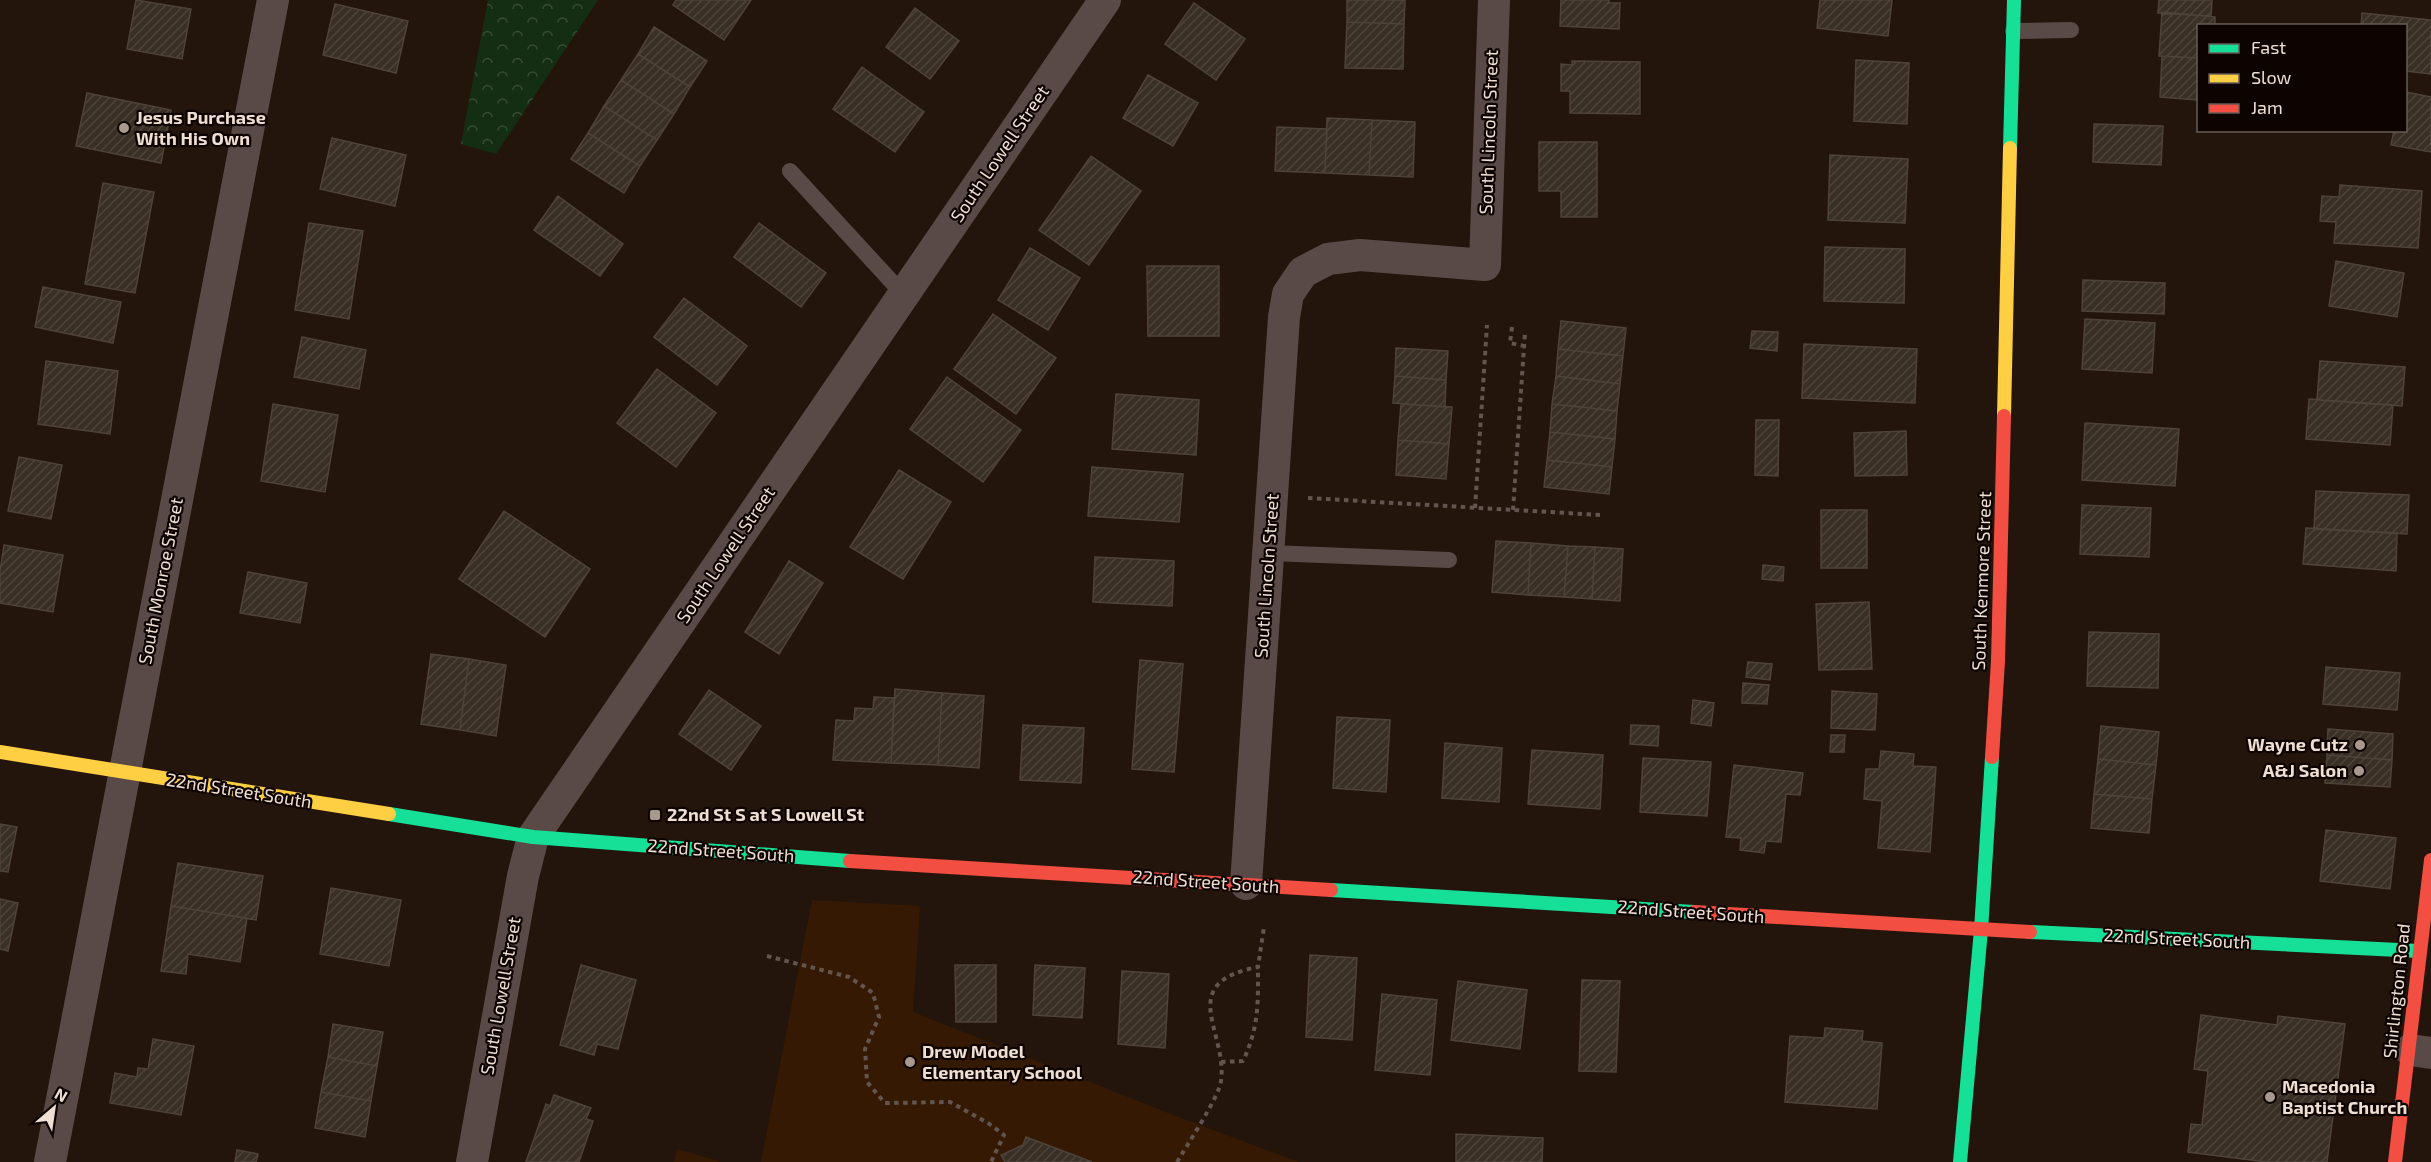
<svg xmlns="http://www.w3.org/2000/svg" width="2431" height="1162" font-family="'Exo 2',sans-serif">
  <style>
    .built { fill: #351903 }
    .forest { fill: url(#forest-crowns) }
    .building { fill: url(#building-hatch); stroke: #4e433a; stroke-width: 1.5 }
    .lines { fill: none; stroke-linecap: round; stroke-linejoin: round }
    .path { stroke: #625550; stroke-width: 4; stroke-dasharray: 4.5 4.5; stroke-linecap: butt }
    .lane { stroke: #594a47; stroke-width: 16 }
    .street { stroke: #594a47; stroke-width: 32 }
    .fast { stroke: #16e098; stroke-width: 14 }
    .slow { stroke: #ffcf43; stroke-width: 14 }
    .jam { stroke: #f24e42; stroke-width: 14 }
    .poi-dot { fill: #a8988d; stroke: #0d0401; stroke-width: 2 }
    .labels { text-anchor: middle; stroke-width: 4.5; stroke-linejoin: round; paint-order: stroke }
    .poi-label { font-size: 18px; font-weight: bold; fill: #efded2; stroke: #0d0401; text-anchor: start }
    .street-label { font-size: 18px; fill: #efded2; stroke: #0d0401 }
  </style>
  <defs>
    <pattern id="forest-crowns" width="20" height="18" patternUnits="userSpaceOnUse" patternTransform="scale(1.5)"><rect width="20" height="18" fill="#132e12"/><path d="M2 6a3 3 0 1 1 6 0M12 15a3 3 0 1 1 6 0" fill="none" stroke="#364c34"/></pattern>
    <pattern id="building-hatch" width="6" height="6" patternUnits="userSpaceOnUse" patternTransform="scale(1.5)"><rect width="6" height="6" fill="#392f25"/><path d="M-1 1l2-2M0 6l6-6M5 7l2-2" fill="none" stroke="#4c433a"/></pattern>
  </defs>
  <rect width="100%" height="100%" fill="#23150c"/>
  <path class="built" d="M812 900 920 906 913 1012 1168 1113 1299 1162H761Z
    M677 1149 698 1155 721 1162H674Z"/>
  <path class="forest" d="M488 0H598L496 154 461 144Z"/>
  <path class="building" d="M136 0 191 9 182 59 127 49Z
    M676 0H751L724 40 673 5Z
    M1347 0H1405L1404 24 1347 22Z
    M1561 0H1609V3H1620L1619 29 1560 26Z
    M1820 0H1892L1888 36 1817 28Z
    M2159 0H2212L2211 16 2158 13Z
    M1194 3 1245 39 1216 80 1165 44Z
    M335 4 408 21 396 73 323 55Z
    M915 8 959 41 930 79 886 47Z
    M2162 12 2215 17V26H2198V58L2159 56Z
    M2362 13 2431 20V74L2406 71V26H2361Z
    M1347 22 1404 24 1403 69 1345 68Z
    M654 27 707 61 690 87 638 54Z
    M638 54 690 87 674 114 621 80Z
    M2162 56 2198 58V100L2160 97Z
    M1856 60 1909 63 1907 124 1854 121Z
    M1572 61 1640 62V114L1570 113V91H1561V64L1572 65Z
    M862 67 924 112 895 152 833 109Z
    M1148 75 1198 103 1173 146 1123 118Z
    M621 80 674 114 657 140 604 106Z
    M2406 92 2431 97V152L2391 145 2394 130H2406Z
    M87 93 171 110 161 163 76 146Z
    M604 106 657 140 640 166 588 133Z
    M1327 118 1372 120 1369 175 1325 173Z
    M1372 120 1415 122 1413 177 1369 175Z
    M2094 124 2163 126 2161 165 2093 162Z
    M1277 127 1327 129 1325 173 1275 171Z
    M588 133 640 166 624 193 571 159Z
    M332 138 406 155 395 206 320 189Z
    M1539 142H1597V217H1561V191H1539Z
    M1830 155 1908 159 1905 223 1828 220Z
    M1091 156 1141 191 1089 265 1039 230Z
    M103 183 154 192 135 293 85 284Z
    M2340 185 2422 191 2418 248 2334 243 2336 222 2320 221 2322 196 2339 197Z
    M558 196 623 244 600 276 534 230Z
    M309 223 363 231 349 319 295 310Z
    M759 223 826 273 801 307 734 257Z
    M1825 247 1905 249 1904 303 1824 301Z
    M1030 248 1080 278 1048 330 998 300Z
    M2336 261 2404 273 2397 317 2329 306Z
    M1147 266H1219V336H1148Z
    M2083 280 2165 283 2164 314 2082 311Z
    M43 287 121 302 113 343 35 327Z
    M684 298 747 346 717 385 654 337Z
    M993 314 1056 358 1016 414 954 369Z
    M2085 319 2155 323 2152 373 2082 369Z
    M1561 321 1626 328 1623 356 1558 349Z
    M1752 331 1778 332 1777 351 1750 348Z
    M302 337 366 350 359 389 294 377Z
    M1804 344 1917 349 1915 403 1802 398Z
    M1396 348 1448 351 1446 380 1395 376Z
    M1558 349 1623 356 1620 384 1556 376Z
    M46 361 118 371 110 434 38 424Z
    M2320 361 2405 367 2402 406 2317 400Z
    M657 369 716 413 676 467 617 423Z
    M1395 376 1446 380 1445 407 1393 403Z
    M1556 376 1620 384 1617 411 1552 404Z
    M947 377 1021 430 983 482 910 429Z
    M1116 394 1199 400 1196 455 1112 449Z
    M2309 399 2393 405 2390 445 2306 439Z
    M273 404 338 415 325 492 261 481Z
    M1401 404 1452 407 1449 444 1398 440Z
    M1552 404 1617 411 1615 439 1550 432Z
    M1756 420H1779L1778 476 1755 475Z
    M2085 423 2179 429 2175 486 2082 480Z
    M1906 431 1907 475 1855 476 1854 433Z
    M1550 432 1615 439 1612 467 1547 460Z
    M1398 440 1449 444 1446 479 1396 475Z
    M19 457 62 465 51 519 8 511Z
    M1547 460 1612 467 1609 494 1544 487Z
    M1092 467 1183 474 1179 522 1088 516Z
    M899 470 951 502 903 579 850 547Z
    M2316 491 2409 495 2407 534 2314 529Z
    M2082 505 2151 508 2149 557 2080 554Z
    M1821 510H1867V568H1821Z
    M504 511 590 569 545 637 459 579Z
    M2306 528 2397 533 2396 571 2303 564Z
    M1496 541 1531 543 1528 595 1492 592Z
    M1531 543 1568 546 1564 597 1528 595Z
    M4 545 63 555 53 612 0 603V571Z
    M1568 546 1595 547 1592 599 1564 597Z
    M1595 547 1623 549 1620 601 1592 599Z
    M1095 557 1174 561 1172 606 1093 602Z
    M789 561 823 583 779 654 745 632Z
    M1763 565 1784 567 1783 581 1762 579Z
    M248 572 307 583 300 623 240 613Z
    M1869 602 1872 669 1819 670 1816 604Z
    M2089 632 2159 634 2158 688 2087 686Z
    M431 654 469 659 460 730 421 724Z
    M469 659 506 665 496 736 460 730Z
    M1140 660 1183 664 1174 772 1132 769Z
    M1748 662 1772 664 1770 680 1746 677Z
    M2326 667 2400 673 2397 710 2323 704Z
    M1743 683 1769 685 1767 704 1742 703Z
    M895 689 942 693 938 765 891 763Z
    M709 690 761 726 731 770 679 734Z
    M1832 691 1877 694 1875 730 1831 728Z
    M942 693 984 696 979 768 938 765Z
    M874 697 894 698 891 763 833 760 836 720 854 721 855 708 873 709Z
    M1693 700 1714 703 1711 726 1691 723Z
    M1337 717 1390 720 1386 792 1333 788Z
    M1023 725 1084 728 1081 783 1020 780Z
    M1631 725 1659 726 1658 746 1630 744Z
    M2101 726 2159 732 2156 765 2098 759Z
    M2328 729 2393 734 2392 760 2327 755Z
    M1831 735H1845L1844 752H1830Z
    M1445 743 1502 748 1499 802 1442 798Z
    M1532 750 1603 755 1600 809 1528 804Z
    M1881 751 1914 754 1913 766 1936 767 1930 852 1878 848 1882 801 1864 799 1866 769H1879Z
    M2327 755 2392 760 2390 787 2325 783Z
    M1643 758 1711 762 1707 816 1640 812Z
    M2098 759 2156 765 2152 799 2094 794Z
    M1734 765 1803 773 1800 795 1786 794 1781 842 1766 841 1764 853 1740 850 1741 838 1726 837Z
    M2094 794 2152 799 2149 833 2091 828Z
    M0 824 17 827 8 872 0 871Z
    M2326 830 2396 838 2390 889 2320 881Z
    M178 863 263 876 256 920 171 906Z
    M331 888 401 900 389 966 320 954Z
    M0 899 18 903 8 951 0 949Z
    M171 906 247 918 240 962 188 954 186 974 161 971Z
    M1310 955 1357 958 1352 1040 1306 1037Z
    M581 965 636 980 618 1049 597 1044 594 1055 560 1045Z
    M955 965H996V1022H956Z
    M1035 965 1085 968 1082 1018 1033 1015Z
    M1122 971 1169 974 1165 1048 1118 1044Z
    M1582 980 1620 981 1616 1072 1579 1071Z
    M1458 981 1527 990 1520 1049 1451 1040Z
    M1382 994 1437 1000 1430 1075 1375 1070Z
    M2201 1015 2277 1025 2278 1016 2345 1024 2327 1162H2267L2188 1152 2191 1124 2202 1125 2208 1071 2194 1069Z
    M333 1024 383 1032 377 1066 328 1057Z
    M1825 1028 1863 1031 1862 1041 1882 1043 1877 1109 1785 1102 1790 1036 1824 1038Z
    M153 1039 194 1046 181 1115 110 1103 115 1073 137 1077 138 1068 148 1069Z
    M328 1057 377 1066 371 1101 321 1092Z
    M321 1092 371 1101 365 1137 315 1128Z
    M554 1095 591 1108 586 1119 593 1121 579 1162H526L546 1104 550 1106Z
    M1456 1134 1543 1138 1542 1162H1456Z
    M1026 1137 1092 1162H1005L1001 1155 1023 1145Z
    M237 1150 258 1154 256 1162H235Z"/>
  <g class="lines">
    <path class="path" d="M1512 327 1510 343 1524 346
      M1308 498 1601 515
      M1475 508 1487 325
      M1513 510 1525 332
      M767 956 849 977 873 993 879 1017 865 1049 867 1082 885 1103 950 1102 988 1123 1004 1135 991 1162
      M1221 1062 1243 1061C1259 1027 1258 1004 1258 967
      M1177 1162C1186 1147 1220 1095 1221 1081 1228 1032 1174 983 1258 967L1264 927"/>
    <path class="lane" d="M2013 31 2071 30
      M790 171 903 294
      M1268 553 1449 560"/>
    <path class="street" d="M1246 884 1284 317 1288 294 1303 272 1328 259 1360 255 1485 265 1494 0
      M2410 1050 2431 1053
      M50 1162 273 0
      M472 1162 523 876 533 837 1105 0"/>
    <path class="fast" d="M2010 148 2014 0
      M389 814 533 837 850 861
      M1331 890 1694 912
      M2030 932 2419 951
      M1960 1162 1981 930 1992 757"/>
    <path class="slow" d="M2004 416 2010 148
      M0 752 389 814"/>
    <path class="jam" d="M1992 757 1998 661 2004 416
      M850 861 1331 890
      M1694 912 2030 932
      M2395 1162 2431 860"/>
  </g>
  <g class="poi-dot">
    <circle cx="124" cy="128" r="6"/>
    <circle cx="2360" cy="745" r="6"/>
    <circle cx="2359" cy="771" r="6"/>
    <rect x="649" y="809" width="12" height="12" rx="3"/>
    <circle cx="910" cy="1062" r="6"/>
    <circle cx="2270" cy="1097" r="6"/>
  </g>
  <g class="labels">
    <g class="poi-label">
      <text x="136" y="124">Jesus Purchase<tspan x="136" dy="21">With His Own</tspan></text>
      <text x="2348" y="751" text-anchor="end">Wayne Cutz</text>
      <text x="2347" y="777" text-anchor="end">A&amp;J Salon</text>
      <text x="667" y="821">22nd St S at S Lowell St</text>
      <text x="922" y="1058">Drew Model<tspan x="922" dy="21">Elementary School</tspan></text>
      <text x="2282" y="1093">Macedonia<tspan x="2282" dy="21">Baptist Church</tspan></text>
    </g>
    <g class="street-label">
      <text transform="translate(1489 132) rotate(-88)" y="6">South Lincoln Street</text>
      <text transform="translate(1000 154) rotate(-56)" y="6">South Lowell Street</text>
      <text transform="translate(726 555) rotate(-56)" y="6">South Lowell Street</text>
      <text transform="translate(1267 576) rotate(-86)" y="6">South Lincoln Street</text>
      <text transform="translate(161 581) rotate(-79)" y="6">South Monroe Street</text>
      <text transform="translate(1982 581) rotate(-88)" y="6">South Kenmore Street</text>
      <text transform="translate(239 791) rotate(9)" y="6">22nd Street South</text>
      <text transform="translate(721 851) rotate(4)" y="6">22nd Street South</text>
      <text transform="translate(1206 882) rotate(4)" y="6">22nd Street South</text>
      <text transform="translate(1691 912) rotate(4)" y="6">22nd Street South</text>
      <text transform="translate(2177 939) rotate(3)" y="6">22nd Street South</text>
      <text transform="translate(2397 991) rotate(-84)" y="6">Shirlington Road</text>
      <text transform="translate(501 996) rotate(-80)" y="6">South Lowell Street</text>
    </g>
  </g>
  <rect x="2197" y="24" width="210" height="108" fill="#0d0401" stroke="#675b55" stroke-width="1.5"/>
  <rect x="2209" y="44" width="30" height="9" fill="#16e098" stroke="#675b55" stroke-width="1.5"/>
  <text x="2251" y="54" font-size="18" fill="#efded2">Fast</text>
  <rect x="2209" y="74" width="30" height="9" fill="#ffcf43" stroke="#675b55" stroke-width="1.5"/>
  <text x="2251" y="84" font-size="18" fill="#efded2">Slow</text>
  <rect x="2209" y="104" width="30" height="9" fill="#f24e42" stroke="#675b55" stroke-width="1.5"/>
  <text x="2251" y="114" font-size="18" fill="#efded2">Jam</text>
  <g transform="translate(54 1108) rotate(29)" stroke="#0d0401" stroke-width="4.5" paint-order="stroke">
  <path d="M0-4.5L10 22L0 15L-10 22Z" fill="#efded2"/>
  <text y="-9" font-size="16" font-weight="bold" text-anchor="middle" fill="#efded2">N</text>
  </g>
</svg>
